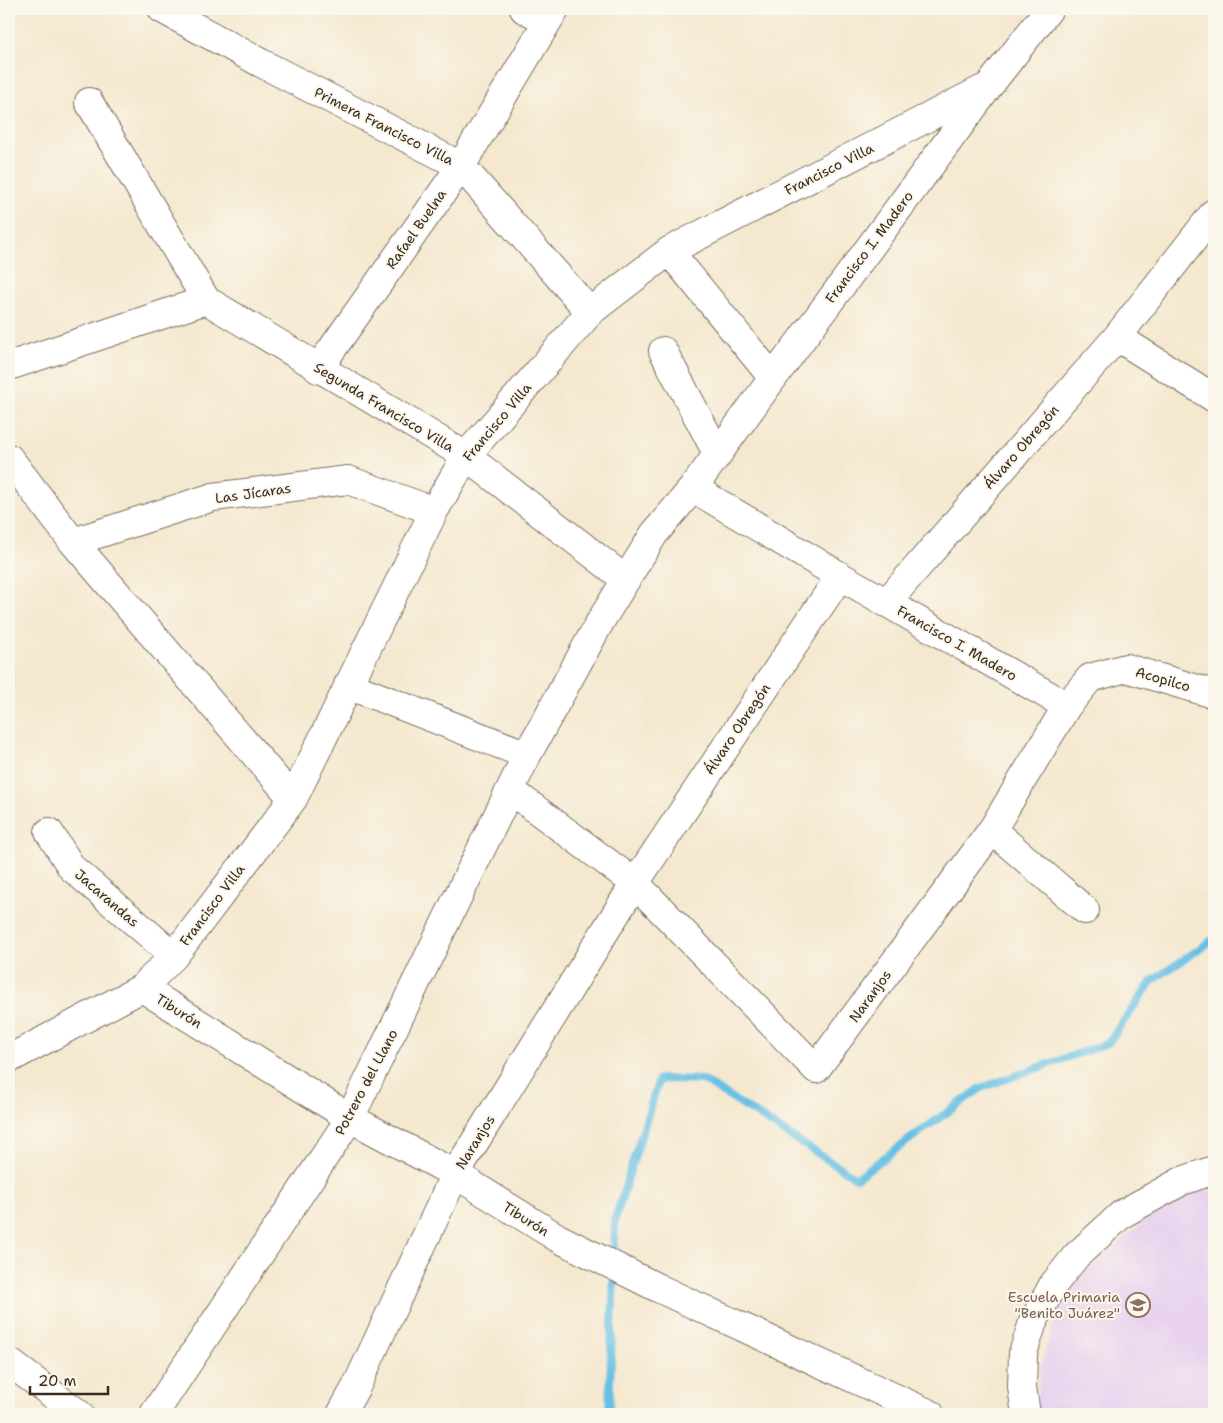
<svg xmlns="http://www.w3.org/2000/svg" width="1223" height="1423" font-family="'Shantell Sans',sans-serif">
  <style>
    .built { fill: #e8d2ee }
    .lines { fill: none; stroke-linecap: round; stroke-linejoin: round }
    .stream { stroke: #66c0e4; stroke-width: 8 }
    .minor-casing { stroke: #7c6c5c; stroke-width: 30 }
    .minor { stroke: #fff; stroke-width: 28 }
    .labels { text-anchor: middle; stroke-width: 4; stroke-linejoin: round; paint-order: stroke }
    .street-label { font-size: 14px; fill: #3b2a1e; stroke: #fbf7ec }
    .education-label { font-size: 14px; fill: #785e54; stroke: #fbf7ec; text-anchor: end }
  </style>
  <rect width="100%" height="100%" fill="#fbf7ec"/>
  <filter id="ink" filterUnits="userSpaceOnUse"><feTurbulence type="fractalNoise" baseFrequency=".02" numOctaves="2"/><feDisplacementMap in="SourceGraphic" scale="10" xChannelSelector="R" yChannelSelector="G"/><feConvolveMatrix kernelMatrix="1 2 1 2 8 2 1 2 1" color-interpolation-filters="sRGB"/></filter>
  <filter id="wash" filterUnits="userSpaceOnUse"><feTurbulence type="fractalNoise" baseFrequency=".0096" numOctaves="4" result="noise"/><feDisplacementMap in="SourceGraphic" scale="20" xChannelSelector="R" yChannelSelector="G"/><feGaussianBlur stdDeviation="1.12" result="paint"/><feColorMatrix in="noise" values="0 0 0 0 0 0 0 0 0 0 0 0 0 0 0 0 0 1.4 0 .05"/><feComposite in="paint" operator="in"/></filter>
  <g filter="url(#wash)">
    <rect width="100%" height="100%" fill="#f4e8cf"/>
    <path class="built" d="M1200 1191H1214V1414H1036L1040 1368 1053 1324 1071 1286 1123 1239 1175 1195Z"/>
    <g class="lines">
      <path class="stream" d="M614 1260 615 1219 659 1079 703 1080 856 1178 981 1088 1108 1043 1152 981 1214 939
        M609 1414 614 1271"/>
    </g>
  </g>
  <g filter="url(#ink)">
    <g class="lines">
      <defs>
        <path id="minor" d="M162 9 261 63 461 166 590 312
          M524 9 548 20
          M89 102 206 300 466 456 625 579
          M669 251 773 378
          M1117 337 1214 398
          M663 351 718 455
          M9 366 206 300
          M318 369 461 166 555 9
          M9 458 73 542 293 799
          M693 488 840 576 1067 706
          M73 542 213 497 348 480 434 511
          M886 603 1117 337 1214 213
          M348 685 527 755
          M510 790 635 883 816 1069 992 830 1067 706 1090 678 1126 668 1214 694
          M992 830 1085 910
          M49 832 72 868 174 956
          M142 988 350 1118 455 1174 558 1238 658 1288 930 1414
          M9 1059 142 988 174 956 293 799 434 511 466 456 590 312 669 251 983 89
          M9 1362 79 1414
          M154 1414 350 1118 527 755 600 622 654 534 693 488 773 378 989 86 1049 9
          M341 1414 356 1387 455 1174 635 883 840 576
          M1026 1414 1022 1387 1023 1353 1033 1322 1053 1285 1076 1256 1122 1214 1182 1181 1214 1170"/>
      </defs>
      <use href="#minor" class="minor-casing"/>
      <use href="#minor" class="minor"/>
    </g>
  </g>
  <defs>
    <symbol id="school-ring" viewBox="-11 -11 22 22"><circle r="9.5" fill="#fbf7ec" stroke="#8d6e63" stroke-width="1.5"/><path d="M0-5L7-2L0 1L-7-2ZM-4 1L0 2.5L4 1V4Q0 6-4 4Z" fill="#8d6e63"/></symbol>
  </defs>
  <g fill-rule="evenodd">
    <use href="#school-ring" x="1124" y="1291" width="28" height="28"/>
  </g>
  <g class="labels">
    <g class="street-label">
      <text transform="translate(384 126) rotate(27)" y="5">Primera Francisco Villa</text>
      <text transform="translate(829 169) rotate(-27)" y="5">Francisco Villa</text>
      <text transform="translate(416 229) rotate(-55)" y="5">Rafael Buelna</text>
      <text transform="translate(869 247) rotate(-53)" y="5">Francisco I. Madero</text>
      <text transform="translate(384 407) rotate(31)" y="5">Segunda Francisco Villa</text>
      <text transform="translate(497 422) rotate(-50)" y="5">Francisco Villa</text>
      <text transform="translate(1021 447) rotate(-49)" y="5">Álvaro Obregón</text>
      <text transform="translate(253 493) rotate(-8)" y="5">Las Jícaras</text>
      <text transform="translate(957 643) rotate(30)" y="5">Francisco I. Madero</text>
      <text transform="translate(1163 679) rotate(16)" y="5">Acopilco</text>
      <text transform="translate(737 729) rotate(-56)" y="5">Álvaro Obregón</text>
      <text transform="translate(107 898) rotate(41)" y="5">Jacarandas</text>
      <text transform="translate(212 905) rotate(-53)" y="5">Francisco Villa</text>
      <text transform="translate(870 996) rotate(-54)" y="5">Naranjos</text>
      <text transform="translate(179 1011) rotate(32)" y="5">Tiburón</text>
      <text transform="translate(366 1082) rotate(-62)" y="5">Potrero del Llano</text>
      <text transform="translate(475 1142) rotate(-58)" y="5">Naranjos</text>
      <text transform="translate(526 1219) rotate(32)" y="5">Tiburón</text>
    </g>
    <g class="education-label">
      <text x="1120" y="1302">Escuela Primaria<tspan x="1120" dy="16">"Benito Juárez"</tspan></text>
    </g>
  </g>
  <rect width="1223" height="1423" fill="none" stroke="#fbf7ec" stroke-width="30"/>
  <path d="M30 1386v8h78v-8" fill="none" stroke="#3b2a1e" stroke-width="2.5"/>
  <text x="38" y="1386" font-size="15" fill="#3b2a1e" stroke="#fbf7ec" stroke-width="4" paint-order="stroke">20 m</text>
</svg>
